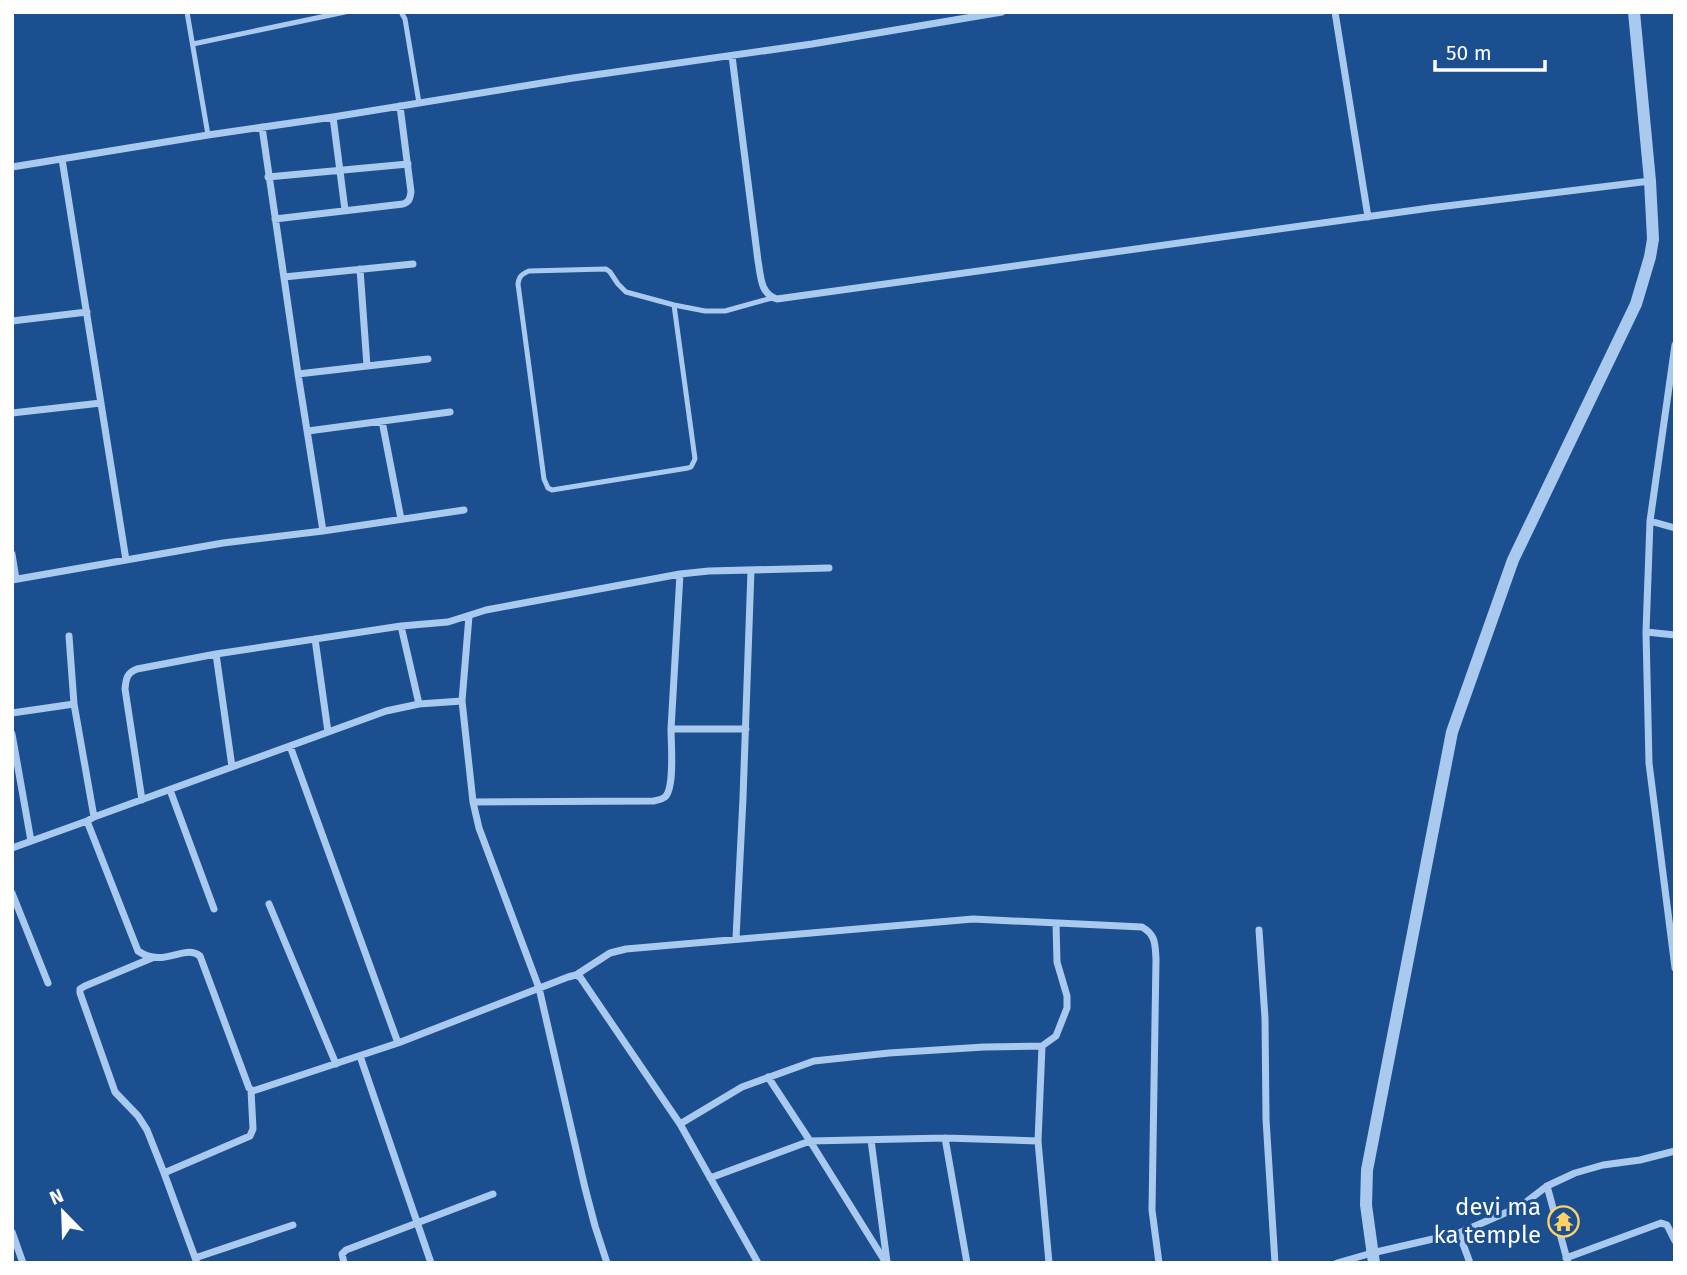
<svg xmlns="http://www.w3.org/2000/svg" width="1687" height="1275" font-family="'Fira Sans',sans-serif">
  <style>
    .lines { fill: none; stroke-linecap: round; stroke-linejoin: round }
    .service { stroke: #a9c9ee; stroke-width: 5 }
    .minor { stroke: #a9c9ee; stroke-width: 7 }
    .tertiary { stroke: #a9c9ee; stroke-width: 12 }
    .labels { text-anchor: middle; stroke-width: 6; stroke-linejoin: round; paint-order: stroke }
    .poi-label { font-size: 24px; fill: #fff; stroke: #1b4f8f; text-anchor: end }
  </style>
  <rect width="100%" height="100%" fill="#1b4f8f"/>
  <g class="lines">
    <path class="service" d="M187 12 208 135
      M401 12 405 19 419 103
      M193 44 345 12
      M674 305 695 459 691 467 688 468 552 490 548 488 544 479 518 284C519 276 522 274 529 271L606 269 610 272 618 284 626 292 674 305 705 311H725L772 298"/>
    <path class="minor" d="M1335 12 1368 217
      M732 56 758 261C761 276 760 294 777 299L1430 208 1650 181
      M333 117 345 210
      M262 127 298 374 323 531 464 510
      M62 159 126 560
      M12 167 208 135 333 117 573 78 812 44 1002 12
      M268 177 408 164
      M275 219 403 204C409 202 410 199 411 192L400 106
      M360 269 367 366
      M284 277 413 264
      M12 321 87 312
      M1675 345 1650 521 1646 632 1649 763 1675 968
      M298 374 428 359
      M12 413 101 403
      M382 421 401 519
      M308 431 450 412
      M1650 521 1675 528
      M12 554 16 579
      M680 574 671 729H746
      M12 580 223 543 323 531
      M469 616 462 701 473 802 479 828 539 988 585 1188 595 1226 607 1263
      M401 626 419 704
      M1646 632 1675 635
      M69 636 74 704 94 817
      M315 639 328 732
      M216 654 232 767
      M12 713 74 704
      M12 734 31 841
      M290 746 398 1043
      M170 790 214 909
      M142 800 125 689C126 678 127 673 137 669L216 654 401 626 448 622 486 610 680 574 709 571 829 568
      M473 802 654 801C658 800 661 800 665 797 675 788 671 743 671 729
      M87 821 94 817 386 711 419 704 462 701
      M12 848 87 821 138 951C164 969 185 943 200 956L249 1088 253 1091 398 1043 568 977 576 975 580 977 680 1124 758 1263
      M12 893 48 983
      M269 904 336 1064
      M1259 930 1265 1018 1266 1119 1275 1263
      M736 938 743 798 751 570
      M152 958 85 986 80 989V993L115 1092 138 1116 147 1130 164 1173 197 1263
      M576 975 610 953 626 949 973 919 1142 927C1156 935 1155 944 1156 959L1152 1210 1159 1263
      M1042 1046 1056 1036 1067 1008V996L1057 962 1056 923
      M360 1056 431 1263
      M768 1077 810 1141 886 1263
      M680 1124 742 1087 814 1061 889 1053 984 1047 1042 1046 1038 1141 1049 1263
      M945 1138 967 1263
      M871 1140 887 1262
      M164 1173 250 1136 253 1129 251 1090
      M710 1178 810 1141 945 1138 1038 1141
      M1547 1186 1568 1263
      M12 1232 23 1263
      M1459 1233 1470 1263
      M195 1258 293 1225
      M1566 1258 1661 1223 1667 1225 1675 1241
      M344 1263 342 1254 346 1250 493 1194
      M1337 1263 1372 1253 1459 1233 1512 1210 1525 1203 1547 1186 1575 1173 1603 1165 1640 1160 1675 1151"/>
    <path class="tertiary" d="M1374 1263 1366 1205 1367 1170 1452 732 1513 560 1636 304 1650 257 1653 239 1650 181 1634 12"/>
  </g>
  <defs>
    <symbol id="temple-ring" viewBox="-11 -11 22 22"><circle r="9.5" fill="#1b4f8f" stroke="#ffd166" stroke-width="1.5"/><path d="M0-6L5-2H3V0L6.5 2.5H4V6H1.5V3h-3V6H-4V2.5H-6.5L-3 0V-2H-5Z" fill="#ffd166"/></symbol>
  </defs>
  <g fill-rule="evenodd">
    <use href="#temple-ring" x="1546" y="1204" width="35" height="35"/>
  </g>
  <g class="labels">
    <g class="poi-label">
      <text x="1541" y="1215">devi ma<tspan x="1541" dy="28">ka temple</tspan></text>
    </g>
  </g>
  <rect width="1687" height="1275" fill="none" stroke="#ffffff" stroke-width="28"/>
  <g transform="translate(63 1212) rotate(337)" stroke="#1b4f8f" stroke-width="5" paint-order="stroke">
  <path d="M0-5L12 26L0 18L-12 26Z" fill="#ffffff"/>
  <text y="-10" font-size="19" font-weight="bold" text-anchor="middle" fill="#ffffff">N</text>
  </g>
  <path d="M1435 60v10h110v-10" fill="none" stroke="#ffffff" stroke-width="3.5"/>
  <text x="1446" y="60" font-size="21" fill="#ffffff" stroke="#1b4f8f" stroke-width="5" paint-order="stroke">50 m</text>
</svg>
